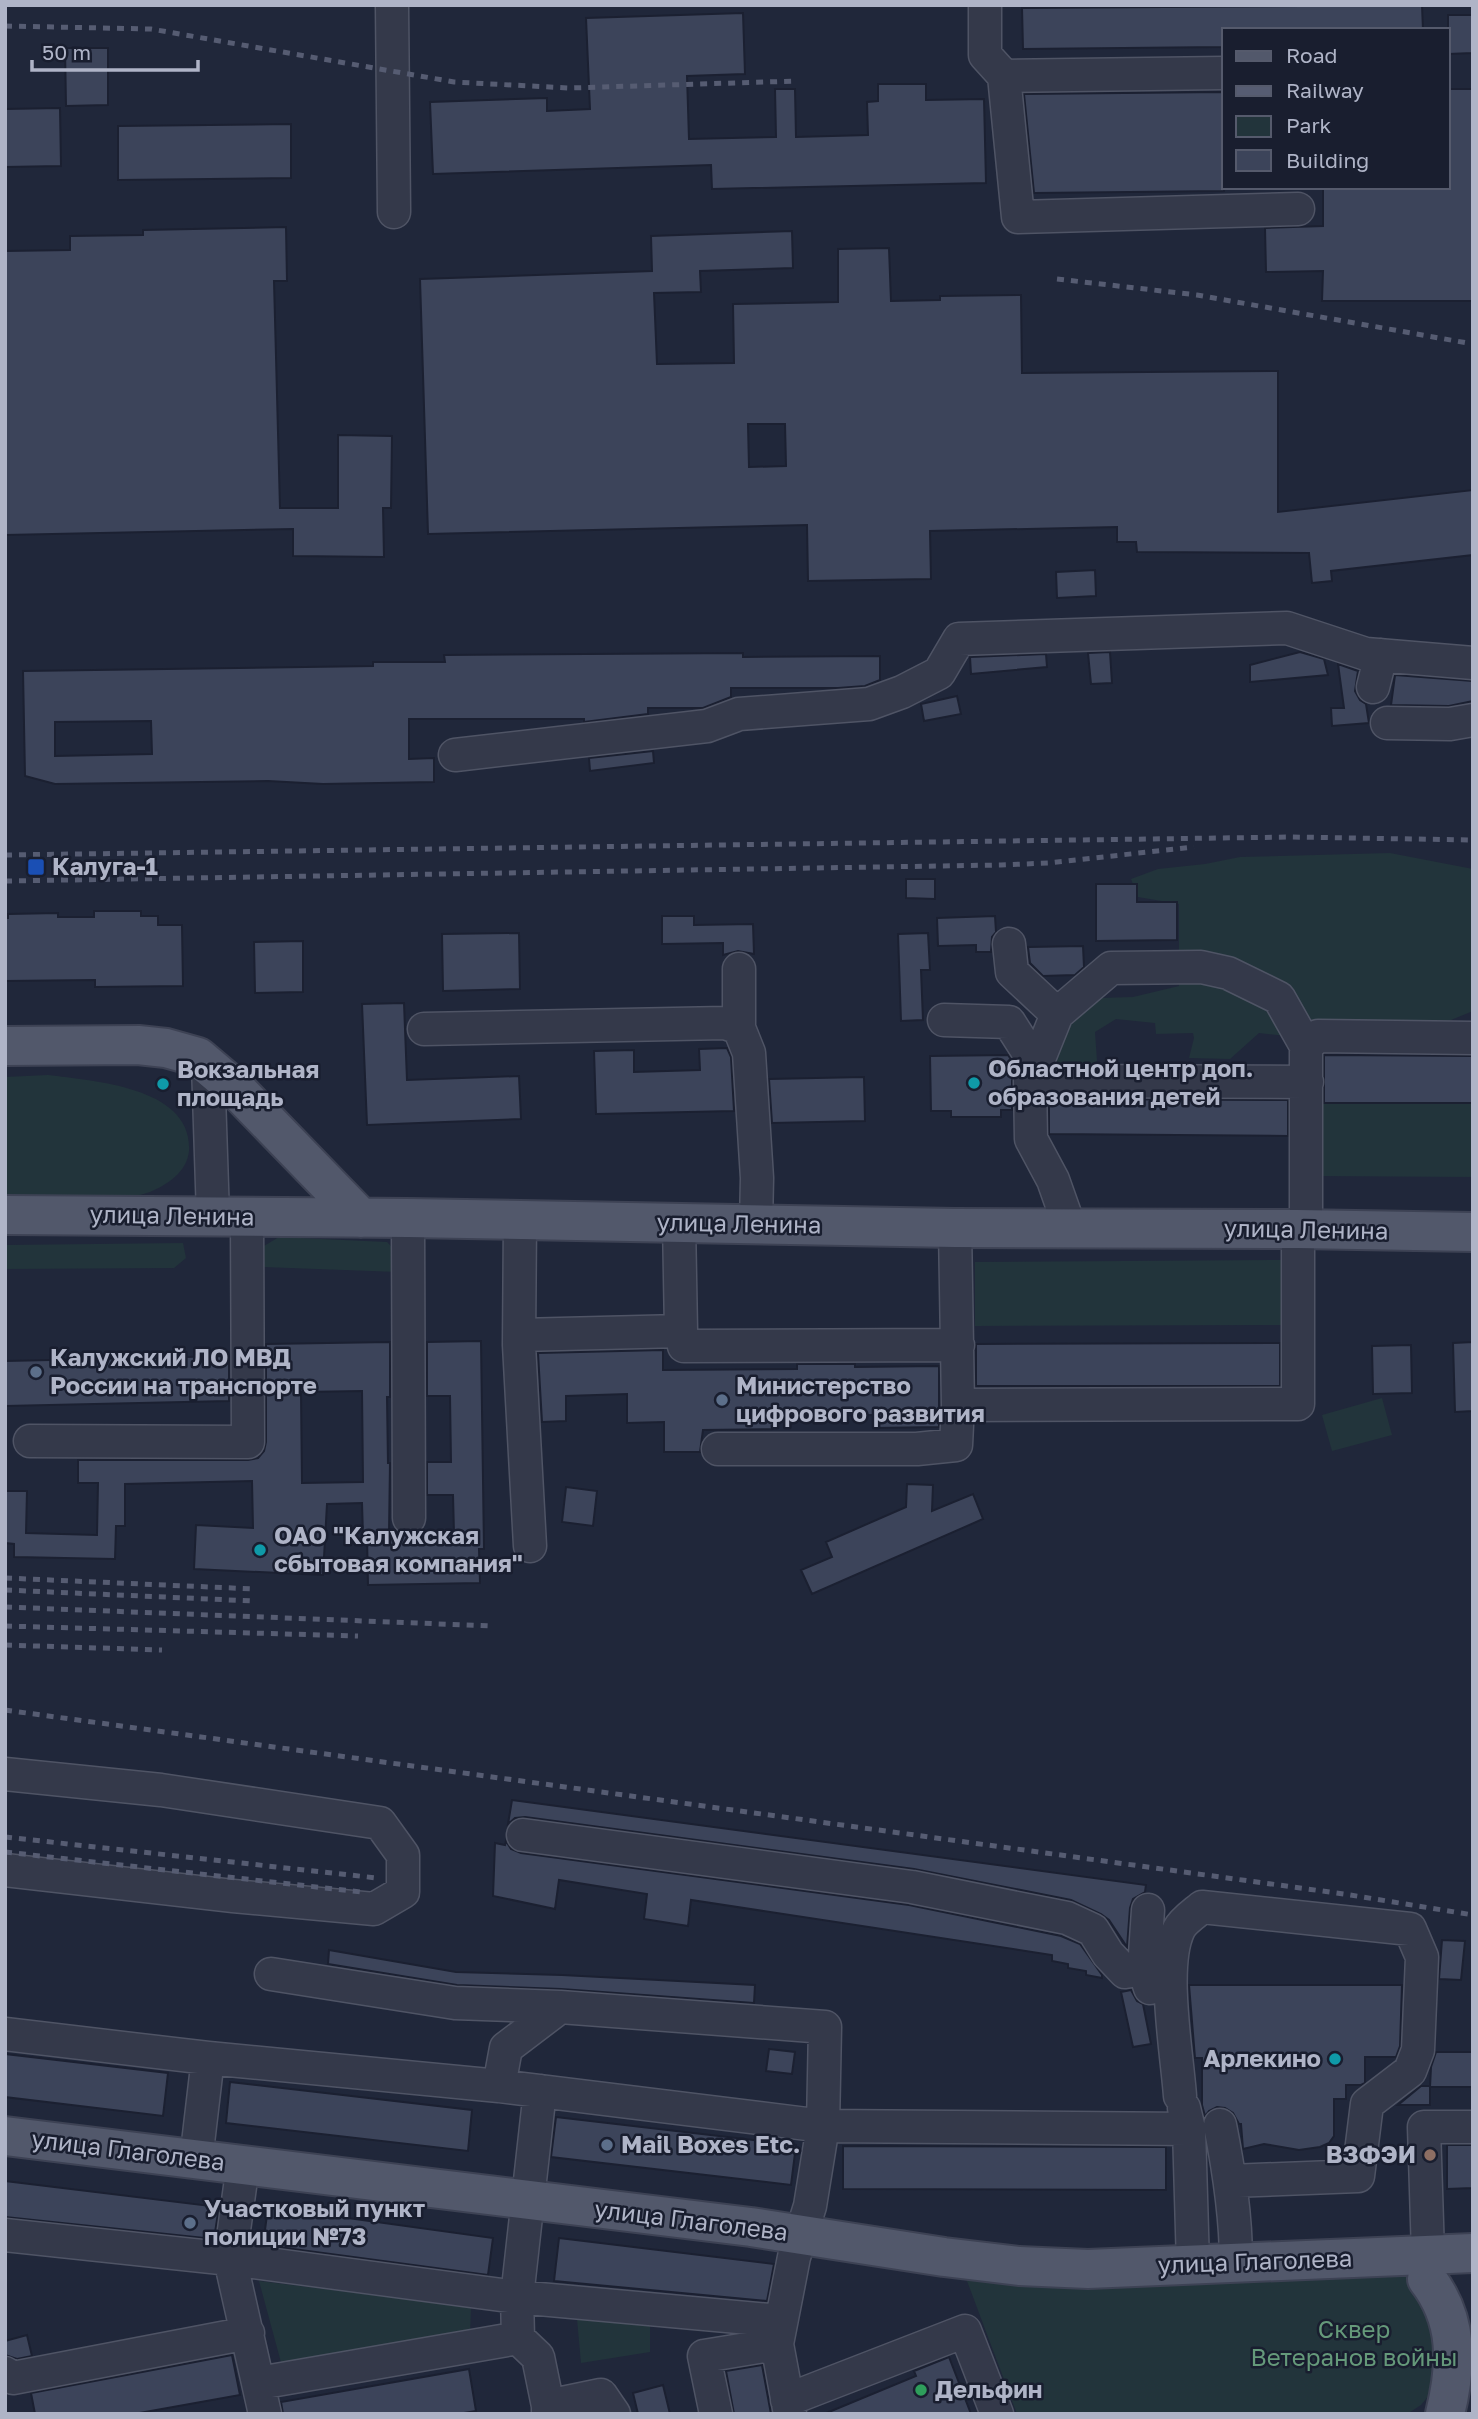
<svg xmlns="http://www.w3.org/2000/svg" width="1478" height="2419" font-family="'Golos Text',sans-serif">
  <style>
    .green { fill: #22343b }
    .building { fill: #3c445a; stroke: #1b2031; stroke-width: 2; fill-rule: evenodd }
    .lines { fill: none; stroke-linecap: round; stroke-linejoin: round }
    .minor-casing { stroke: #4f5465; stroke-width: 35 }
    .major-casing { stroke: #3d4254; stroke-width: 42 }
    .minor { stroke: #34394a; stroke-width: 32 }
    .major { stroke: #52586b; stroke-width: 38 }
    .rail { stroke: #565c72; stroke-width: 5; stroke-dasharray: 7 7; stroke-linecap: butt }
    .transit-dot { fill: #1a4fb4; stroke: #191e2f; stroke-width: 2.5 }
    .culture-dot { fill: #0f9aa8; stroke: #191e2f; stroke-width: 2.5 }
    .service-dot { fill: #5c6f8a; stroke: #191e2f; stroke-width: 2.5 }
    .education-dot { fill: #8d6e63; stroke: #191e2f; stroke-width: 2.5 }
    .leisure-dot { fill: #2e9e5b; stroke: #191e2f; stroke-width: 2.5 }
    .labels { text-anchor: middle; stroke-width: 5; stroke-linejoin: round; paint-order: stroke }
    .poi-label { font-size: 24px; font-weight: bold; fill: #afb4c7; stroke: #191e2f; text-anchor: start }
    .street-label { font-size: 24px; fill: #afb4c7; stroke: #191e2f }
    .park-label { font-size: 24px; fill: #65997a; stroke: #191e2f }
  </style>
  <rect width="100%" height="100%" fill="#20273a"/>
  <path class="green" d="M1390 853 1473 869V1011L1429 1029 1305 1038 1259 1033 1230 1059 1189 1058 1194 1038 1193 1033 1156 1034 1155 1023 1116 1019 1095 1032 1097 1061 1086 1075 1055 1063 1060 1035 1073 1012 1100 998 1133 997 1179 986V904L1138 897 1131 879 1158 869 1205 864 1240 857Z
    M48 1075C94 1081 193 1087 189 1151 187 1172 167 1185 150 1192 131 1199 111 1198 91 1198 63 1199 34 1200 5 1200V1077Z
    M1315 1103H1473V1177L1314 1176Z
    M279 1237 387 1242 398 1253V1272L263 1267 264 1246Z
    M183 1243 186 1258 174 1268 5 1269V1245Z
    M1288 1260V1325L975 1326V1262Z
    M1382 1398 1392 1435 1332 1451 1322 1415Z
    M964 2273H1381C1411 2277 1413 2276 1435 2298L1434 2389 1421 2405 1407 2414H1017Z
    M259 2281 471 2307 470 2336 282 2366Z
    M577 2319 650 2324V2352L581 2363Z"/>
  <path class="building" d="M1422 5 1423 30H1224V47L1023 49 1022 8Z
    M743 13 745 74 687 76 689 139 776 137 775 89H795L796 137 868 135 867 102 878 101V84H926V100L984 99 986 183 712 189 711 165 433 174 430 102 547 98V111L590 109 586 18Z
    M1448 15H1473V53L1448 54Z
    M65 48H108V105L66 106Z
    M1448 89H1473V301H1322L1323 271 1266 272 1265 228 1323 226V187H1448Z
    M1224 92V191L1034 193 1024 94Z
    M60 108 61 166 5 167V109Z
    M291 124V178L118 180V126Z
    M286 227 287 281H274L280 508H338V435L392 436 391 508H383L384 557 293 556V529L5 535V251L70 250V236L143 235V230Z
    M792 231 793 268 700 271 701 292 654 293 657 364 734 363 733 304 838 302V249L889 248 891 301 940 300V296L1021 295 1022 373 1278 371V512L1473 490V555L1331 571 1332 581 1312 583 1309 553 1137 552 1136 542H1117V527L930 531 931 579 808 581 807 525 428 534 420 279 652 271 651 236ZM748 424H785L786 466 749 467Z
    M1095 570 1096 596 1057 598 1056 572Z
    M1110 652 1112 683 1091 684 1088 653Z
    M1300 652 1324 659 1328 675 1250 682V665Z
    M743 653V657L880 656V680L865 686 838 688H731V697L703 708H648V714L584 722V719H409V759L434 758V782L323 784 268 781 55 784 25 776 23 671 373 666V662H445L444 655ZM151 721 152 754 55 756V722Z
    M1046 654 1047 667 971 674 970 657Z
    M1338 664 1358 671 1355 691 1360 700 1366 704 1369 723 1332 726 1331 708H1344Z
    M1395 675 1473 681V701L1449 706 1391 705Z
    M957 696 961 714 924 721 921 704Z
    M653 751 654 763 590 771 589 758Z
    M906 879H935V899L906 898Z
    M1096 884H1137V902H1177V940L1096 941Z
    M94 911H141V916H158V925H182L183 986 95 987V980L5 981V918H8V914L58 913V917H94Z
    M662 916H694V925L753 924 754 954 738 951 723 955V943L662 944Z
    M995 916 996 932 992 937 991 952H976V945L938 946 937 918Z
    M519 933 520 989 443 991 442 934Z
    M928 933 930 970H921L923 1020 901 1021 898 934Z
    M303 941V992L255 993 254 942Z
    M1083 946 1084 967 1075 975 1043 976 1030 963 1028 947Z
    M404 1003 407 1080 519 1076 521 1119 367 1125 362 1004Z
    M727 1048 731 1057 734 1111 596 1114 594 1051 634 1050V1072L700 1070 699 1049Z
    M1008 1055 1016 1067 1012 1081V1110H1001V1117H951V1111H931L930 1056Z
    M1324 1055 1473 1056V1103H1324Z
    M864 1077 865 1121 772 1123 769 1079Z
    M1049 1099 1288 1100V1136L1049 1134Z
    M481 1341 484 1549H479L480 1583 368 1585 367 1536H363L362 1503 327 1504 323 1575 194 1569 196 1525 253 1528 252 1481 125 1484V1526H116L115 1559 14 1557V1544L5 1543V1491H27L26 1533 97 1535 98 1483H78V1460H248L258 1458 264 1451 266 1442V1344L390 1342V1397H387L388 1463H390L389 1535 454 1534 453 1495H427V1462H451L450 1396H427V1342ZM362 1391 363 1482 302 1483 301 1392Z
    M1473 1342V1411L1455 1412 1453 1343Z
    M1280 1343V1386H976V1344Z
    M1411 1345 1412 1393 1373 1394 1372 1346Z
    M663 1350V1370L797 1369V1364H855V1367L939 1366V1427L875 1428V1415L773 1416V1429L703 1430 700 1452H664V1422L627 1423V1394L566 1396V1421L542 1422 538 1353Z
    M229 1356V1401L5 1406V1361Z
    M907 1484 933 1485 932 1511 973 1494 983 1519 812 1594 801 1570 832 1557 826 1542 906 1507Z
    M566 1487 597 1491 593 1526 562 1522Z
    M512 1800 1146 1885 1145 1892 1133 1899 1130 1908 1127 1947 1109 1920 1101 1914 1071 1900 914 1869 525 1817 515 1818 508 1824Z
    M506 1841 511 1849 521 1853 909 1905 1061 1936 1080 1944 1102 1975V1978L1086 1975V1971L1068 1968V1964L1052 1961V1955L691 1900 688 1926 644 1919 647 1894 559 1880 555 1909 493 1896 495 1843 505 1845Z
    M1442 1940 1465 1941 1461 1980 1439 1979Z
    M329 1950 456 1972 562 1975 755 1985 754 2003 561 1989 457 1985 328 1964Z
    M1189 1985H1402L1400 2046 1396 2057H1365V2083L1361 2085H1346V2099H1334V2136L1329 2143 1320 2147 1299 2150 1264 2144 1243 2149 1241 2124H1239L1233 2113 1225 2108 1217 2107 1209 2111 1205 2116 1202 2105V2058H1195Z
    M1131 1990 1137 2001 1143 2004 1151 2044 1133 2047 1121 1992Z
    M769 2049 795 2052 792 2074 766 2071Z
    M1436 2052H1473V2087H1430L1431 2067Z
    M5 2054 168 2073 163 2116 5 2097Z
    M230 2082 472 2110 468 2151 226 2123Z
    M1421 2086H1430V2105H1398Z
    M556 2117 796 2145 791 2185 551 2157Z
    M1447 2145H1473V2188L1447 2189Z
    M843 2146 1166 2147V2190L843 2189Z
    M5 2181 219 2207 214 2239 5 2217Z
    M268 2207 493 2238 488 2275 263 2245Z
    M559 2238 774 2264 767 2301 554 2281Z
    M27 2335 32 2356 17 2359 5 2355V2341Z
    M232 2355 240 2395 134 2414H35L31 2393Z
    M949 2357 971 2414H824L916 2376 914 2371Z
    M762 2365 771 2414H734L726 2371Z
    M469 2369 476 2411 458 2414H283L281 2402Z
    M663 2385 670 2414H638L633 2393Z"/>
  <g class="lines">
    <defs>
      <path id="minor" d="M392 5 394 212
        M985 5V55L1004 76 1224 73
        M1004 76 1018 217 1298 209
        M1373 687 1381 655
        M1387 723 1450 724 1473 720
        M455 755 707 726 739 714 869 704 902 692 939 673 959 639 1287 628 1366 654 1473 663
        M1009 944 1012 972 1057 1014
        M944 1020 1009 1022 1037 1066
        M739 1028V969
        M424 1029 725 1023 739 1028 749 1053 757 1178 756 1224
        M1306 1046 1318 1036 1473 1038
        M208 1065 213 1216
        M1030 1081 1031 1139 1053 1180 1070 1228
        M408 1218 409 1518
        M520 1220 519 1345 530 1546
        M679 1222 681 1331 684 1346 958 1345
        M955 1228 958 1405 1298 1404V1229
        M1306 1229V1046L1279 998 1228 973 1201 967 1111 968 1057 1014 1030 1081 1307 1082
        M520 1335 681 1331
        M30 1441 248 1442 247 1217
        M718 1449H917L956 1445 958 1405
        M5 1774 161 1790 380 1823 403 1855V1892L374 1909 233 1896 5 1870
        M523 1835 912 1887 1067 1918 1093 1930 1108 1954 1125 1972 1144 1969
        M1148 1910 1144 1969 1150 1988
        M271 1974 455 2003 560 2007
        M5 2034 208 2058 499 2086 823 2126 1189 2129
        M499 2086 506 2048 560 2007 825 2027 823 2126 810 2206 794 2257 777 2344 790 2414
        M1180 2096C1177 2053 1161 1966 1179 1929 1183 1921 1195 1913 1202 1907L1410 1929 1422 1957 1418 2050 1410 2071 1367 2104 1358 2176 1231 2181
        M1184 2108 1189 2129 1193 2265
        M1220 2125C1229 2171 1236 2215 1236 2262
        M196 2160 208 2058
        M243 2165 230 2259 517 2297 781 2321
        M5 2235 230 2259 265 2414
        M1428 2254 1424 2127H1473
        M518 2338 538 2357 548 2406V2414
        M5 2373 13 2378 248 2333
        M259 2383 518 2338 517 2297 540 2091
        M787 2400 965 2331 997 2414
        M548 2406 601 2395 614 2414
        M716 2414 704 2356 777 2344"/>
      <path id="major" d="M5 1046 138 1045 166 1048 198 1057 237 1090 361 1218
        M5 1215 408 1218 955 1228 1298 1229 1473 1232
        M5 2136 751 2227 944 2257 1019 2266 1088 2269 1473 2253
        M1427 2279C1459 2320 1457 2365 1445 2414"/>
    </defs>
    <use href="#minor" class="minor-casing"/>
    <use href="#major" class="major-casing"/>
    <use href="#minor" class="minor"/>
    <use href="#major" class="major"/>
    <path class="rail" d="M5 26 151 29 454 82 569 88 798 81
      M1057 279 1197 295 1473 344
      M5 855 1292 837 1473 840
      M5 881 1001 865 1048 863 1194 847
      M5 1578 255 1589
      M5 1590 254 1601
      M5 1607 493 1626
      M5 1626 358 1636
      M5 1645 162 1650
      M5 1710 1344 1894 1473 1915
      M5 1837 377 1878
      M5 1852 361 1892"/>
  </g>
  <rect class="transit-dot" x="27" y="858" width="18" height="18" rx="3.5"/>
  <g class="culture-dot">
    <circle cx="974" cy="1083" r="7"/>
    <circle cx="163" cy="1084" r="7"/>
    <circle cx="260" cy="1550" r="7"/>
    <circle cx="1335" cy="2059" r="7"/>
  </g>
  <g class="service-dot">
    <circle cx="36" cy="1372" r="7"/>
    <circle cx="722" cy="1400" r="7"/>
    <circle cx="607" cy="2145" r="7"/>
    <circle cx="190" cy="2223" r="7"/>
  </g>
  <circle class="education-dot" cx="1430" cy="2155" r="7"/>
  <circle class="leisure-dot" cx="921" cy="2390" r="7"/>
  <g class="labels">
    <g class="poi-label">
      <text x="52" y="875">Калуга-1</text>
      <text x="988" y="1077">Областной центр доп.<tspan x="988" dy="28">образования детей</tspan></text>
      <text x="177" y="1078">Вокзальная<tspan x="177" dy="28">площадь</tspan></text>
      <text x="50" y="1366">Калужский ЛО МВД<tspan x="50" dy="28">России на транспорте</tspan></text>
      <text x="736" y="1394">Министерство<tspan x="736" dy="28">цифрового развития</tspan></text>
      <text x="274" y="1544">ОАО "Калужская<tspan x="274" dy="28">сбытовая компания"</tspan></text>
      <text x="1321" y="2067" text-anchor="end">Арлекино</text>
      <text x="621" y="2153">Mail Boxes Etc.</text>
      <text x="1416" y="2163" text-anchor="end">ВЗФЭИ</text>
      <text x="204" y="2217">Участковый пункт<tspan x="204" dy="28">полиции №73</tspan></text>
      <text x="935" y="2398">Дельфин</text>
    </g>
    <g class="street-label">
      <text transform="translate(172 1216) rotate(1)" y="8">улица Ленина</text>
      <text transform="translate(739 1224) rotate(1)" y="8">улица Ленина</text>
      <text transform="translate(1306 1230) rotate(1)" y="8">улица Ленина</text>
      <text transform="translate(128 2151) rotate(7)" y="8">улица Глаголева</text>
      <text transform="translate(691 2221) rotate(7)" y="8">улица Глаголева</text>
      <text transform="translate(1255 2262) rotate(-2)" y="8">улица Глаголева</text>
    </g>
    <g class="park-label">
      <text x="1354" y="2338">Сквер<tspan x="1354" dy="28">Ветеранов войны</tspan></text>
    </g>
  </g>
  <rect width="1478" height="2419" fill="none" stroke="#afb4c7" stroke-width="14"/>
  <rect x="1222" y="28" width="228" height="161" fill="#191e2f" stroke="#555a6c" stroke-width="2"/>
  <rect x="1236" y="51" width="35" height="10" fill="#52586b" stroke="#555a6c" stroke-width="2"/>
  <text x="1286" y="63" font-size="21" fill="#afb4c7">Road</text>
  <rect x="1236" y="86" width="35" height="10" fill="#565c72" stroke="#555a6c" stroke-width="2"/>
  <text x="1286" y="98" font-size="21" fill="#afb4c7">Railway</text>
  <rect x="1236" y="116" width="35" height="21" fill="#22343b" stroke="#555a6c" stroke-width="2"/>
  <text x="1286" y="133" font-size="21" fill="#afb4c7">Park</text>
  <rect x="1236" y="150" width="35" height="21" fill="#3c445a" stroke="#555a6c" stroke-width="2"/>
  <text x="1286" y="168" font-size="21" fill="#afb4c7">Building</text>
  <path d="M32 60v10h166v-10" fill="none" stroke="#afb4c7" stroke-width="3.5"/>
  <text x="42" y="60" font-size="21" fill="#afb4c7" stroke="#191e2f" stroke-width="5" paint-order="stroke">50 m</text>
</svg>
